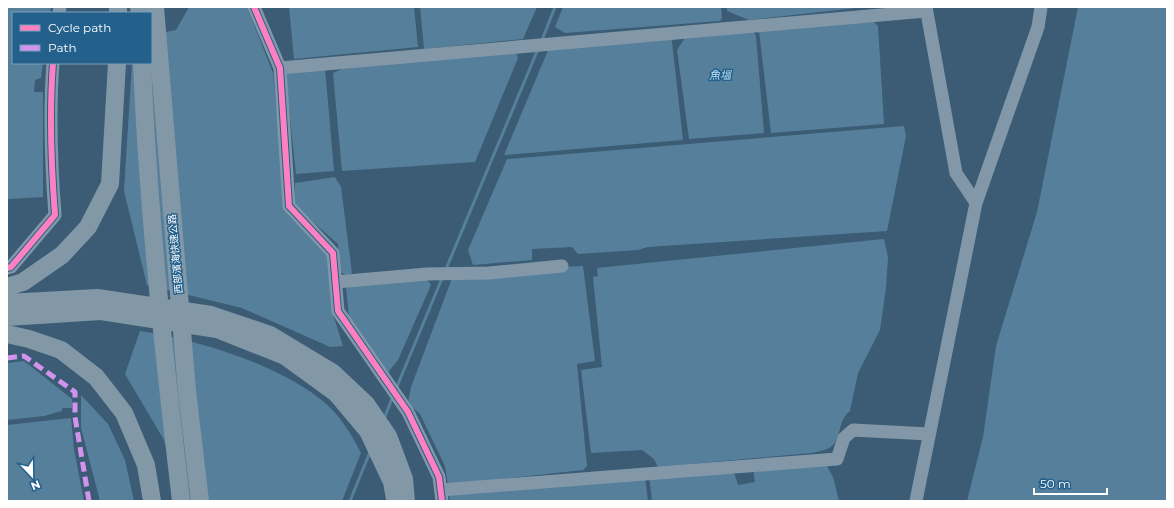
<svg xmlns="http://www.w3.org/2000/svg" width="1174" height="508" font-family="Montserrat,'Noto Sans TC',sans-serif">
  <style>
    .water { fill: #567f9c }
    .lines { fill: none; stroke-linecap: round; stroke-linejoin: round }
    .stream { stroke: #567f9c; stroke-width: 3 }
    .minor { stroke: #8298a8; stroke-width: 13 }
    .highway { stroke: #8298a7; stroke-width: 18 }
    .highway-bridge { stroke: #8298a7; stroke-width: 18 }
    .quiet { stroke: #d193ec; stroke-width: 5; stroke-dasharray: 10 5; stroke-linecap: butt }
    .cycleway-casing { stroke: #23608c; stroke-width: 8 }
    .cycleway { stroke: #ff80c0; stroke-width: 6 }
    .labels { text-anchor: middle; stroke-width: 3; stroke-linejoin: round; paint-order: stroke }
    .street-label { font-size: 10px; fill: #fff; stroke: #23608c }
    .water-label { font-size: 11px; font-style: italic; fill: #bcddf2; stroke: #23608c }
  </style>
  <rect width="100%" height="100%" fill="#3b5c74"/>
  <path class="water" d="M7 7H51L50 13H13V63H43L41 78 35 80 34 92H43V197L7 199Z
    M189 7H247L273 73 285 210 329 254 333 314 343 346 330 347 242 308 147 285 124 191 132 63H151V35L176 30Z
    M289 7H414L418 47 294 59Z
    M420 7H537L523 39 424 49Z
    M563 7H721L722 18 720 21 565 33 555 27Z
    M727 7H865L749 20 727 11Z
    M1078 7H1167V501H967L983 437 996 346 1037 212Z
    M868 16 878 26 884 124 771 133 759 31Z
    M752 29 756 36 764 133 689 139 677 50 687 35Z
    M671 33 683 140 504 155 549 48Z
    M515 50 518 58 475 162 342 171 333 73 342 69Z
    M325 68 334 171 296 174 285 73Z
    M904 126 906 136 887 231 648 247 638 250 578 254 572 247 532 249V260L473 265 468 250 507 159Z
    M335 177 341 187 352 273 347 276 339 271 338 244 295 206V183Z
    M884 239 888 257 886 288 880 330 858 373 850 411C836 421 843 443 827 449 822 451 816 452 811 453L658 467 654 459 642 450 591 453 581 370 602 367 593 277 598 276 597 268Z
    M583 266 595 361 577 364 587 466 583 470 448 485 445 466 420 414 408 403 411 387 454 273Z
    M424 275 431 285 398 360 386 375 349 317 346 287Z
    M140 331C198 340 271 362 319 398 338 412 351 433 361 453L342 501H183L164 440 125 374Z
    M24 361 72 399V408H62V411L44 416 7 420V363Z
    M81 395 108 424 125 460 134 501H100L81 428Z
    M71 418 74 449 84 501H7V425Z
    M826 464 833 477 839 501H652L649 475 733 469 738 485 755 482 753 468Z
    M645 477 648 501H450L449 496 461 492Z"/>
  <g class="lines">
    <path class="stream" d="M542 40 555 7
      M446 269 538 49
      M396 389 443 276
      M384 419 393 396
      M350 501 370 452"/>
    <path class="minor" d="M254 7 280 68 289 206 333 253 338 311 408 412 439 477 442 501
      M926 7 956 173 976 203
      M59 13 60 7
      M280 68 926 11
      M7 268 11 267 55 215C51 163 49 115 53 63
      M336 282 427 274 489 273 562 266
      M441 490 837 459 844 438 853 430 929 434
      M916 501 976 203 1038 27 1041 7"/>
    <path class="highway" d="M118 7V13
      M139 7 140 13
      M7 287 23 282 62 255 88 227 110 184 117 63
      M7 303 97 298 211 315 270 335 333 373 366 404 388 436 404 479 406 501
      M7 317 101 311 217 329 285 356 336 393 368 431 392 482 395 499
      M7 334 29 339 61 350 96 377 124 413 146 465 152 501"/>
    <path class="highway-bridge" d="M155 7 187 391 200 501
      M142 63C148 209 164 356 181 501"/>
    <path class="quiet" d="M7 358 24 356 75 392V417L89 501"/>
    <defs>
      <path id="cycleway" d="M254 7 280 68 289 206 333 253 338 311 408 412 439 477 442 501
        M7 268 11 267 55 215C51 163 49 115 53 63"/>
    </defs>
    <use href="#cycleway" class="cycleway-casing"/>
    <use href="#cycleway" class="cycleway"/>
  </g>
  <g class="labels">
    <g class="street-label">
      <text transform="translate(175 254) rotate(-95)" y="4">西部濱海快速公路</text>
    </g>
    <g class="water-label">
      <text x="720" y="79">魚塭</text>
    </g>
  </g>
  <rect width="1174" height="508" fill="none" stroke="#ffffff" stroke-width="16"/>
  <rect x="12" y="12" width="140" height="52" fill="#23608c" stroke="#7ba0ba"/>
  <rect x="20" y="25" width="20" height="6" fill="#ff80c0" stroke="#7ba0ba"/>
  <text x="48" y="32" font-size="12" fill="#ffffff">Cycle path</text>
  <rect x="20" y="45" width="20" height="6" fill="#d193ec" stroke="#7ba0ba"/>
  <text x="48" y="52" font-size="12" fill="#ffffff">Path</text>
  <g transform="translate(32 476) rotate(158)" stroke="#23608c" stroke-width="3" paint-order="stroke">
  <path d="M0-3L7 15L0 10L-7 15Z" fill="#ffffff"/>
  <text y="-6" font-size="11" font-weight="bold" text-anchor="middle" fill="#ffffff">N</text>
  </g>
  <path d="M1034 488v6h73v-6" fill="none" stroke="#ffffff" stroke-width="2"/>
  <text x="1040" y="488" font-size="12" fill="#ffffff" stroke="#23608c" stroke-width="3" paint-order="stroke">50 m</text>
</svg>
